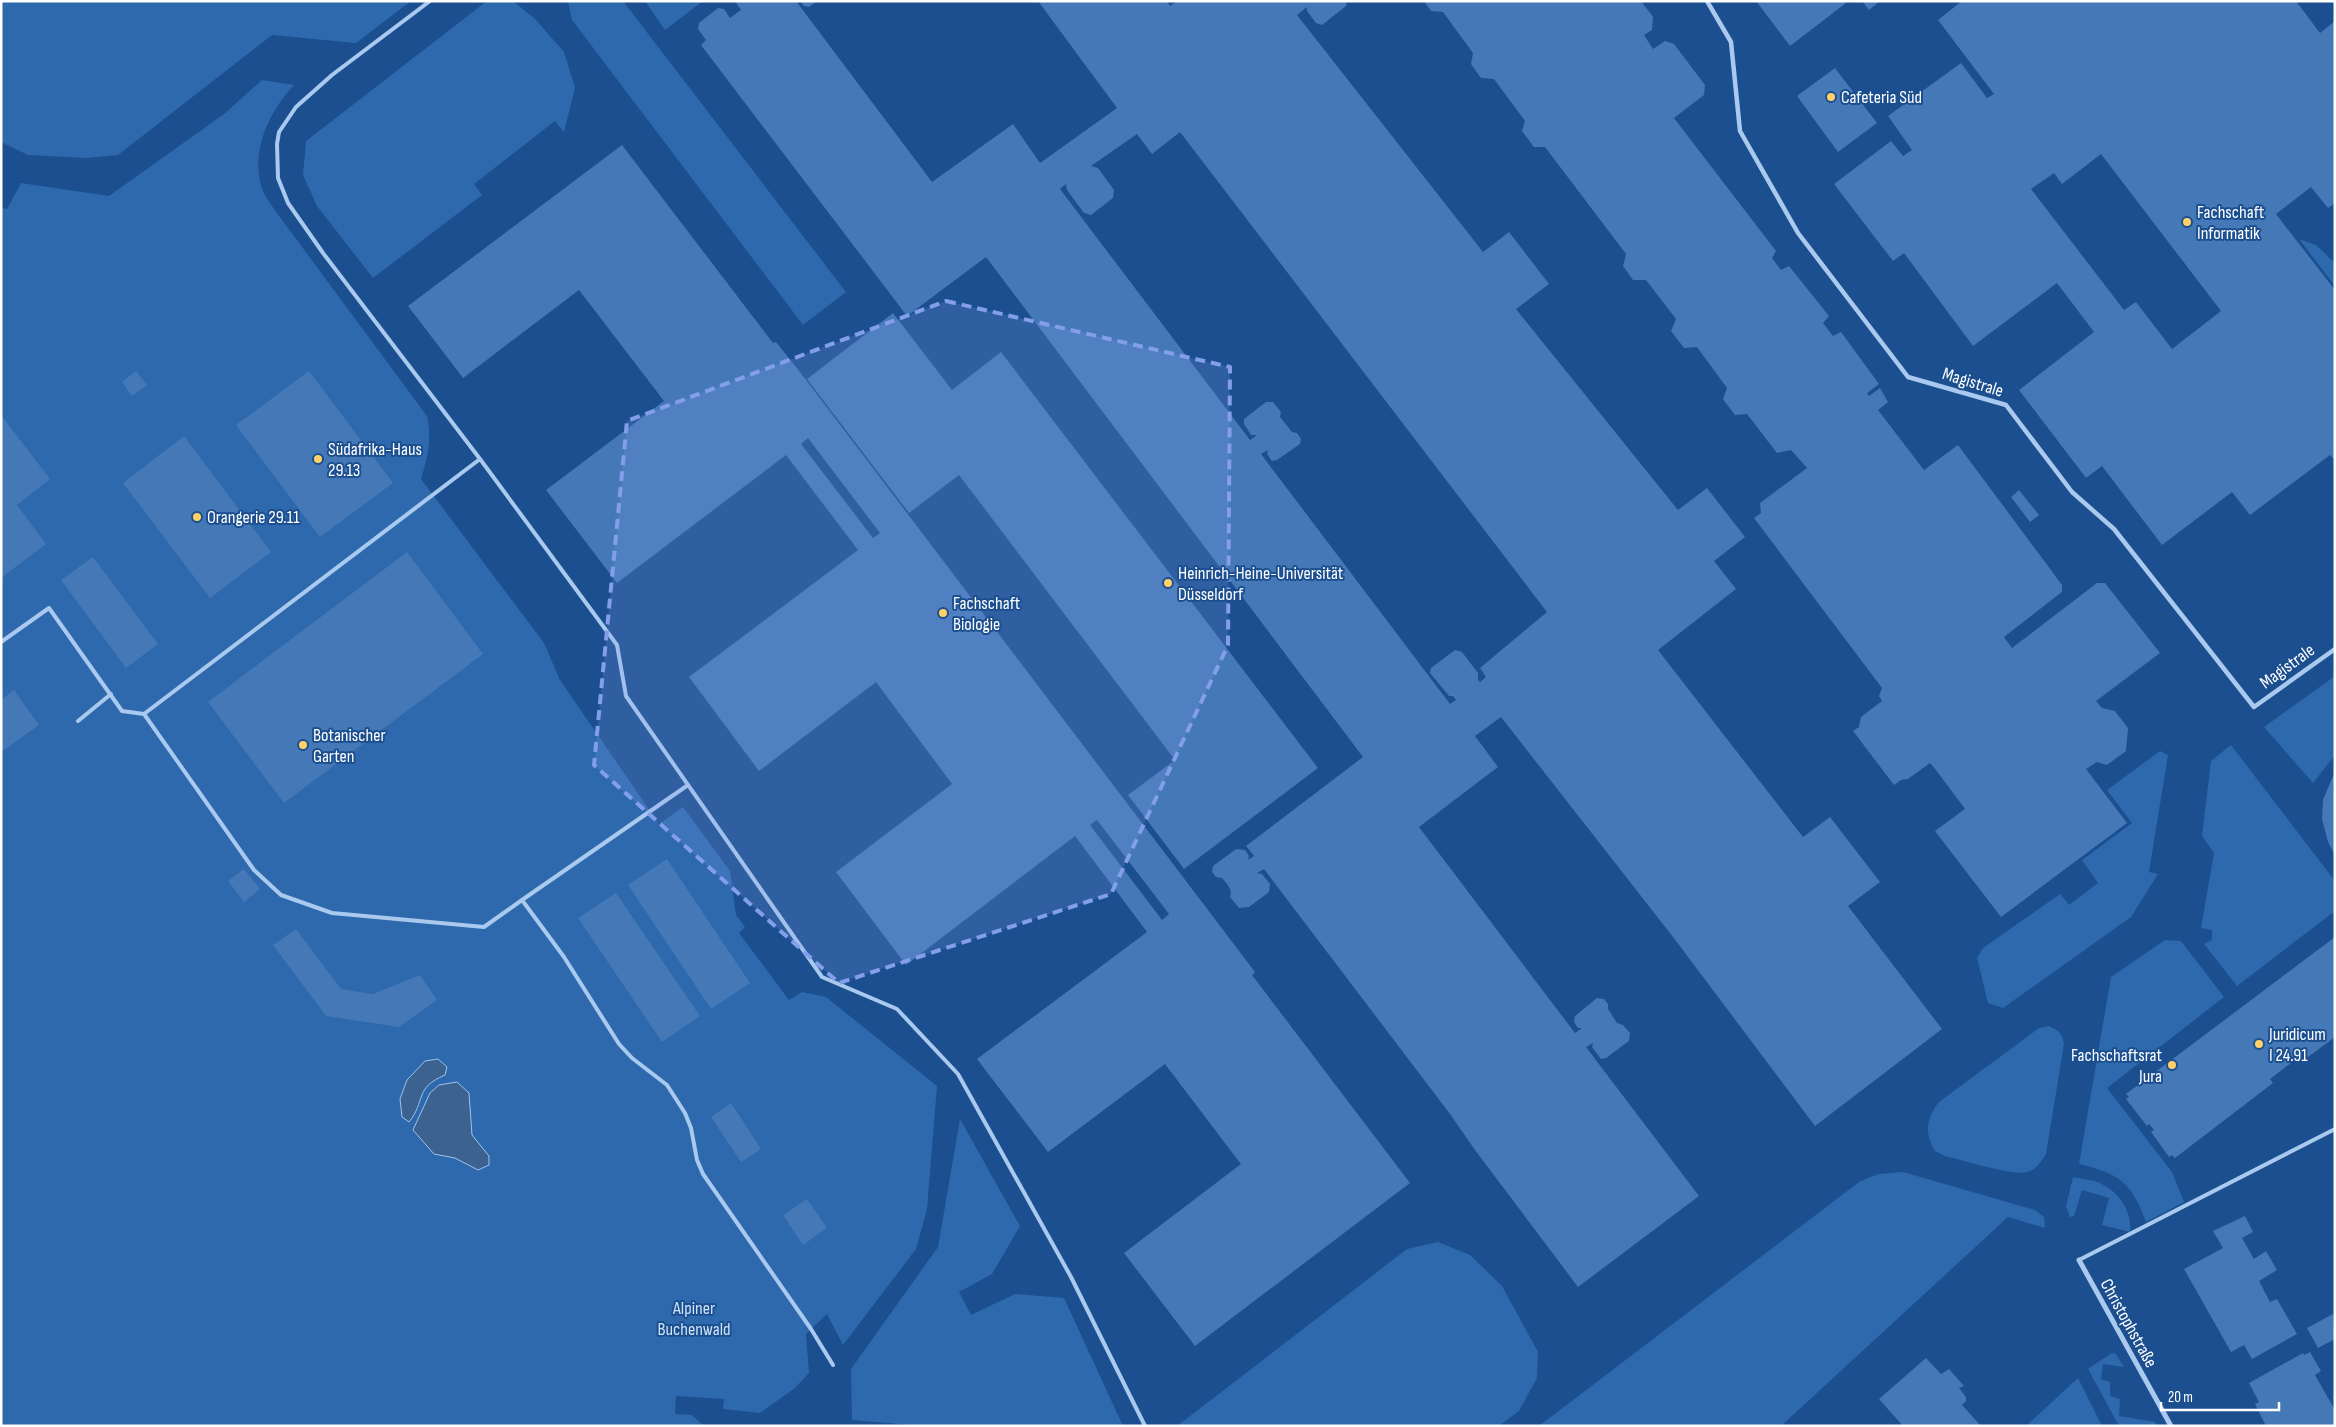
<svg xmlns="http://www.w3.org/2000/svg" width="2336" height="1427" font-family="'Sofia Sans Condensed',sans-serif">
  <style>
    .green { fill: #2e69ad }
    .water { fill: #3c6290; stroke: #9cc4f0 }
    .building { fill: #4478b7; fill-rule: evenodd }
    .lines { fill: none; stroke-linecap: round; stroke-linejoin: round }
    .service { stroke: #a9c9ee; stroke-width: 4 }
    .pedestrian { stroke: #a9c9ee; stroke-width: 4.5 }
    .minor { stroke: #a9c9ee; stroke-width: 5 }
    .marked { fill: #839eea; fill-opacity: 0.2; stroke: #839eea; stroke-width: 4; stroke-dasharray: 10 6; stroke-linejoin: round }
    .poi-dot { fill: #ffd166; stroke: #1b4f8f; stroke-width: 2 }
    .labels { text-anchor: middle; stroke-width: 4; stroke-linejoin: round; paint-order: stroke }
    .poi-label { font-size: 18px; fill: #fff; stroke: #1b4f8f; text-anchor: start }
    .street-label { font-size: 18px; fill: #fff; stroke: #1b4f8f }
    .park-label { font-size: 18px; fill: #cfe3fa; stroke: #1b4f8f }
  </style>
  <rect width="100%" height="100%" fill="#1b4f8f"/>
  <path class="green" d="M1 1H411L356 43 272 35 118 155 86 158 28 155 1 142Z
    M487 1H513L535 19 564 52 575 88 564 132 555 121 474 184 482 195 373 278 317 206 303 175 306 141Z
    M568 1H623L846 292 803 325 572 20Z
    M645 1H703L665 30Z
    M262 80 294 85C269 112 250 151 262 189 265 196 270 203 274 209L427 416C432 439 428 456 421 479L544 643 560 680 659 824 683 807 730 871 736 915 745 927 739 933 789 1000 802 992 826 997 937 1086 927 1209 916 1249 843 1345 827 1314 806 1334 809 1373 795 1388 760 1413 723 1409 724 1399 676 1396 675 1414 692 1415 704 1426H1V208L7 209 21 183 109 196 224 114Z
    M2299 239 2316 245 2335 263V286Z
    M2335 676V755L2313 783 2264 727Z
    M2231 745 2335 881V911L2237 986 2204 944 2212 940V930L2201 928 2214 853 2202 836 2211 761Z
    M2160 751 2168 755 2149 872 2158 874 2131 917 2003 1008 1988 1003 1977 958 1983 948 2060 894 2069 905 2098 883 2082 860 2132 823 2107 790Z
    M2165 940 2181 941 2224 997 2107 1088 2172 1172 2184 1202 2146 1222C2131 1182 2120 1174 2079 1164L2111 977Z
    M2049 1026C2058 1030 2062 1033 2064 1044L2046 1154C2041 1162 2036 1170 2027 1172 2013 1176 1962 1160 1945 1156L1935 1151C1924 1133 1926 1119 1939 1102L2039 1028Z
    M960 1119 1020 1226 992 1274 959 1292 971 1315 1015 1294 1064 1298 1123 1426H923L852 1420 851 1369 938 1247Z
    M1903 1172 2035 1210 2044 1217 2045 1228 2008 1217 1781 1426H1539L1859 1182 1878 1174Z
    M2073 1177C2081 1179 2090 1179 2097 1182 2117 1189 2133 1211 2130 1232L2102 1225 2109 1198 2082 1190 2074 1216 2070 1217 2066 1206Z
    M1438 1242 1470 1255 1502 1286 1538 1352 1537 1378 1519 1411 1499 1426H1177L1407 1249Z
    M2112 1353 2116 1354 2124 1367 2103 1364 2101 1379 2110 1382V1396L2120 1399 2119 1416 2155 1422 2156 1426H2119L2088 1369Z
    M2078 1378 2102 1426H2026Z"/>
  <path class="water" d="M438 1059 447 1067 445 1075C414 1088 426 1101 409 1122L402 1117 400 1099 407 1080 425 1061Z
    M457 1082 469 1093 472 1135 489 1156V1165L478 1170 455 1158 434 1154 413 1130 430 1093 439 1085Z"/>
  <path class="building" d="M735 1H796L932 182 1013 124 1040 163 1117 108 1038 1H1167L1170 6 1177 1H1347L1346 6 1322 25 1316 23 1307 11V7L1297 15 1483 252 1509 232 1549 284 1516 309 1678 510 1707 488 1745 537 1714 561 1736 589 1658 650 1803 837 1830 817 1880 882 1848 906 1942 1029 1815 1126 1673 937 1501 717 1475 736 1498 767 1419 827 1575 1033 1582 1028H1578L1574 1022 1575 1016 1597 998 1604 999 1608 1004V1009L1617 1023 1623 1025 1630 1033 1629 1041 1606 1058 1601 1059 1592 1047 1593 1043 1586 1047 1699 1196 1578 1287 1475 1150 1450 1114 1264 869 1257 873 1262 874 1270 884 1269 892 1249 907 1239 908 1230 897 1231 891 1227 884 1222 878 1216 877 1212 872 1213 866 1236 849 1245 850 1249 856 1248 860 1254 856 1246 846 1363 757 986 257 907 316 701 45 706 40 698 29 699 23 718 8 724 9 730 18 741 10ZM1180 132 1547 612 1480 668 1486 677 1480 682 1478 680V673L1462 652 1455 650 1431 668 1430 673 1449 696H1453L1456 700 1450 704 1261 454 1268 450 1267 454 1272 461 1277 460 1300 444 1301 439 1297 433 1292 432 1280 417 1281 412 1273 402H1266L1244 419V424L1251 435H1257L1250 440 1060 189 1066 184 1067 190 1084 213 1091 215 1113 198 1114 190 1098 168 1091 166 1137 134 1152 154Z
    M800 1H817L809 7 804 6Z
    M1424 1H1641L1653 17 1652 30 1644 35 1653 49 1665 41 1674 44 1705 85 1704 95 1674 118 1776 251 1772 258 1781 270 1789 266 1829 316 1823 323 1833 336 1841 332 1879 384 1867 393 1869 396 1880 388 1888 402 1878 410 1924 470 1958 445 2062 585V592L2004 637 2012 648 2097 583H2105L2160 653 2096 701 2102 708 2115 711 2128 728 2126 751 2107 765 2097 762 2086 769 2127 823 2001 917 1935 831 1965 809 1936 770 1930 763 1908 779 1901 780 1894 785 1853 731 1859 727 1861 717 1882 701 1879 696 1882 688 1754 518 1761 513 1760 503 1807 468 1791 450 1777 453 1747 414 1735 415 1723 399 1727 388 1697 347 1684 348 1671 331 1676 319 1646 280H1633L1623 266 1626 254 1545 147H1534L1522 131 1525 121 1494 79 1481 78 1471 64 1473 53 1443 12 1431 11Z
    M1756 1H1844L1846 3 1790 46Z
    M1862 1H1880L1869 10Z
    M1962 1H2296L2320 33 2335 21V203L2328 208 2311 187 2276 214 2335 290V460L2330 455 2250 515 2232 492 2162 545 2102 466 2086 478 2019 390 2094 332 2057 283 1973 346 1904 253 1893 261 1834 184 1891 141 1903 156 1912 150 1888 116 1961 63 1987 98 1994 94 1938 20ZM2101 154 2221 311 2172 349 2136 302 2124 310 2031 189 2054 173 2062 184Z
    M1835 68 1877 123 1838 152 1797 96Z
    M622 145 773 343 776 342 800 372 1255 972 1252 975 1410 1183 1195 1346 1124 1253 1241 1164 1234 1155 1165 1064 1048 1152 977 1059 1147 932 1075 836 906 965 836 872 952 784 876 682 759 771 689 677 858 550 786 455 617 583 546 490 664 401 579 290 463 378 408 306ZM808 438 880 533 873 538 801 444ZM1097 820 1169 914 1162 920 1090 825Z
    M893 313 952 390 1001 352 1318 768 1184 869 1128 795 1175 760 959 475 909 513 807 379Z
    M136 371 147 385 132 396 122 382Z
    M309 371 393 483 320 537 236 425Z
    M1 415 50 479 17 505 46 544 1 578Z
    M184 436 271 552 210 598 123 483Z
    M2019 490 2039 515 2030 522 2011 497Z
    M407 552 483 654 284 803 208 702Z
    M93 557 158 644 126 668 61 580Z
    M14 690 39 725 1 752V700Z
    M2335 771V855L2328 842 2322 819 2323 800Z
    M667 859 750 983 711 1009 628 885Z
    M244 869 260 889 244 902 228 881Z
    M616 893 700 1016 662 1042 578 918Z
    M296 929 341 989 373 994 420 975 437 1000 399 1027 326 1016 273 945Z
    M2335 937V1037L2308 1057 2304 1053 2270 1079 2273 1083 2175 1158 2172 1155 2169 1157 2151 1132 2154 1130 2149 1124 2147 1126 2126 1099 2129 1097 2126 1094Z
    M731 1103 761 1149 741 1162 711 1117Z
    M807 1199 827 1228 803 1245 783 1215Z
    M2245 1216 2253 1232 2242 1238 2254 1259 2266 1251 2277 1270 2259 1281 2270 1302 2277 1299 2297 1334 2252 1359 2244 1345 2231 1352 2184 1269 2223 1248 2213 1231Z
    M2333 1314 2335 1339 2318 1348 2307 1328Z
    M2310 1352 2321 1371 2315 1375 2335 1410V1426H2266L2255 1404 2259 1402 2249 1383 2303 1353 2304 1355Z
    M1926 1358 1941 1374 1949 1369 1964 1386 1959 1388 1966 1397V1401L1962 1405 1981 1426H1903L1879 1399Z"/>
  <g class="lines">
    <path class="service" d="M430 1 332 75 296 107 279 132 277 144 278 178 288 203 323 253 480 459 617 645 626 696 822 977 897 1009 958 1074 1071 1277 1145 1426
      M1 642 49 608 122 711 144 714 480 459
      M144 714 254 870 281 895 332 913 484 927 522 900 564 957 619 1044 632 1058 667 1085 685 1113 691 1128 697 1160 703 1174 811 1329 833 1365
      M78 721 111 694
      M522 900 688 785
      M2079 1260 2335 1129"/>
    <path class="pedestrian" d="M1707 1 1731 42 1740 131 1798 233 1908 377 2006 405 2072 492 2114 529 2254 707 2335 649"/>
    <path class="minor" d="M2079 1260 2171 1426"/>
  </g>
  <path class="marked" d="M946 301 1230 367 1228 645 1111 894 839 983 594 765 627 421Z"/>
  <g class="poi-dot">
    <circle cx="1831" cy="97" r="5"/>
    <circle cx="2187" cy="222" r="5"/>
    <circle cx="318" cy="459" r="5"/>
    <circle cx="197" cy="517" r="5"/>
    <circle cx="1168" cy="583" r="5"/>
    <circle cx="943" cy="613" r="5"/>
    <circle cx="303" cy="745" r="5"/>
    <circle cx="2259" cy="1044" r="5"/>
    <circle cx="2172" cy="1065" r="5"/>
  </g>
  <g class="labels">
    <g class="poi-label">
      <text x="1841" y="103">Cafeteria Süd</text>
      <text x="2197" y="218">Fachschaft<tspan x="2197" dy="21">Informatik</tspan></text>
      <text x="328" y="455">Südafrika-Haus<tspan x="328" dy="21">29.13</tspan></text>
      <text x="207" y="523">Orangerie 29.11</text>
      <text x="1178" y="579">Heinrich-Heine-Universität<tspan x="1178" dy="21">Düsseldorf</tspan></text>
      <text x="953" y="609">Fachschaft<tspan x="953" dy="21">Biologie</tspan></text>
      <text x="313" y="741">Botanischer<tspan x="313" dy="21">Garten</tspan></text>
      <text x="2269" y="1040">Juridicum<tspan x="2269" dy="21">I 24.91</tspan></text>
      <text x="2162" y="1061" text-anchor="end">Fachschaftsrat<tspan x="2162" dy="21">Jura</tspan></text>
    </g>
    <g class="street-label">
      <text transform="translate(1973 382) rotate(17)" y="6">Magistrale</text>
      <text transform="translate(2287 666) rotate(-36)" y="6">Magistrale</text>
      <text transform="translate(2129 1323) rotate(61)" y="6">Christophstraße</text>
    </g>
    <g class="park-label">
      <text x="694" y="1314">Alpiner<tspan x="694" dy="21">Buchenwald</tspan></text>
    </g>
  </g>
  <rect width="2336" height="1427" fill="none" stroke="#ffffff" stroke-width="5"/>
  <path d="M2161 1402v8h118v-8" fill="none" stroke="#ffffff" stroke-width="2.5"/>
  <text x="2168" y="1402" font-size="15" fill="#ffffff" stroke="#1b4f8f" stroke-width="4" paint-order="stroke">20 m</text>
</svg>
